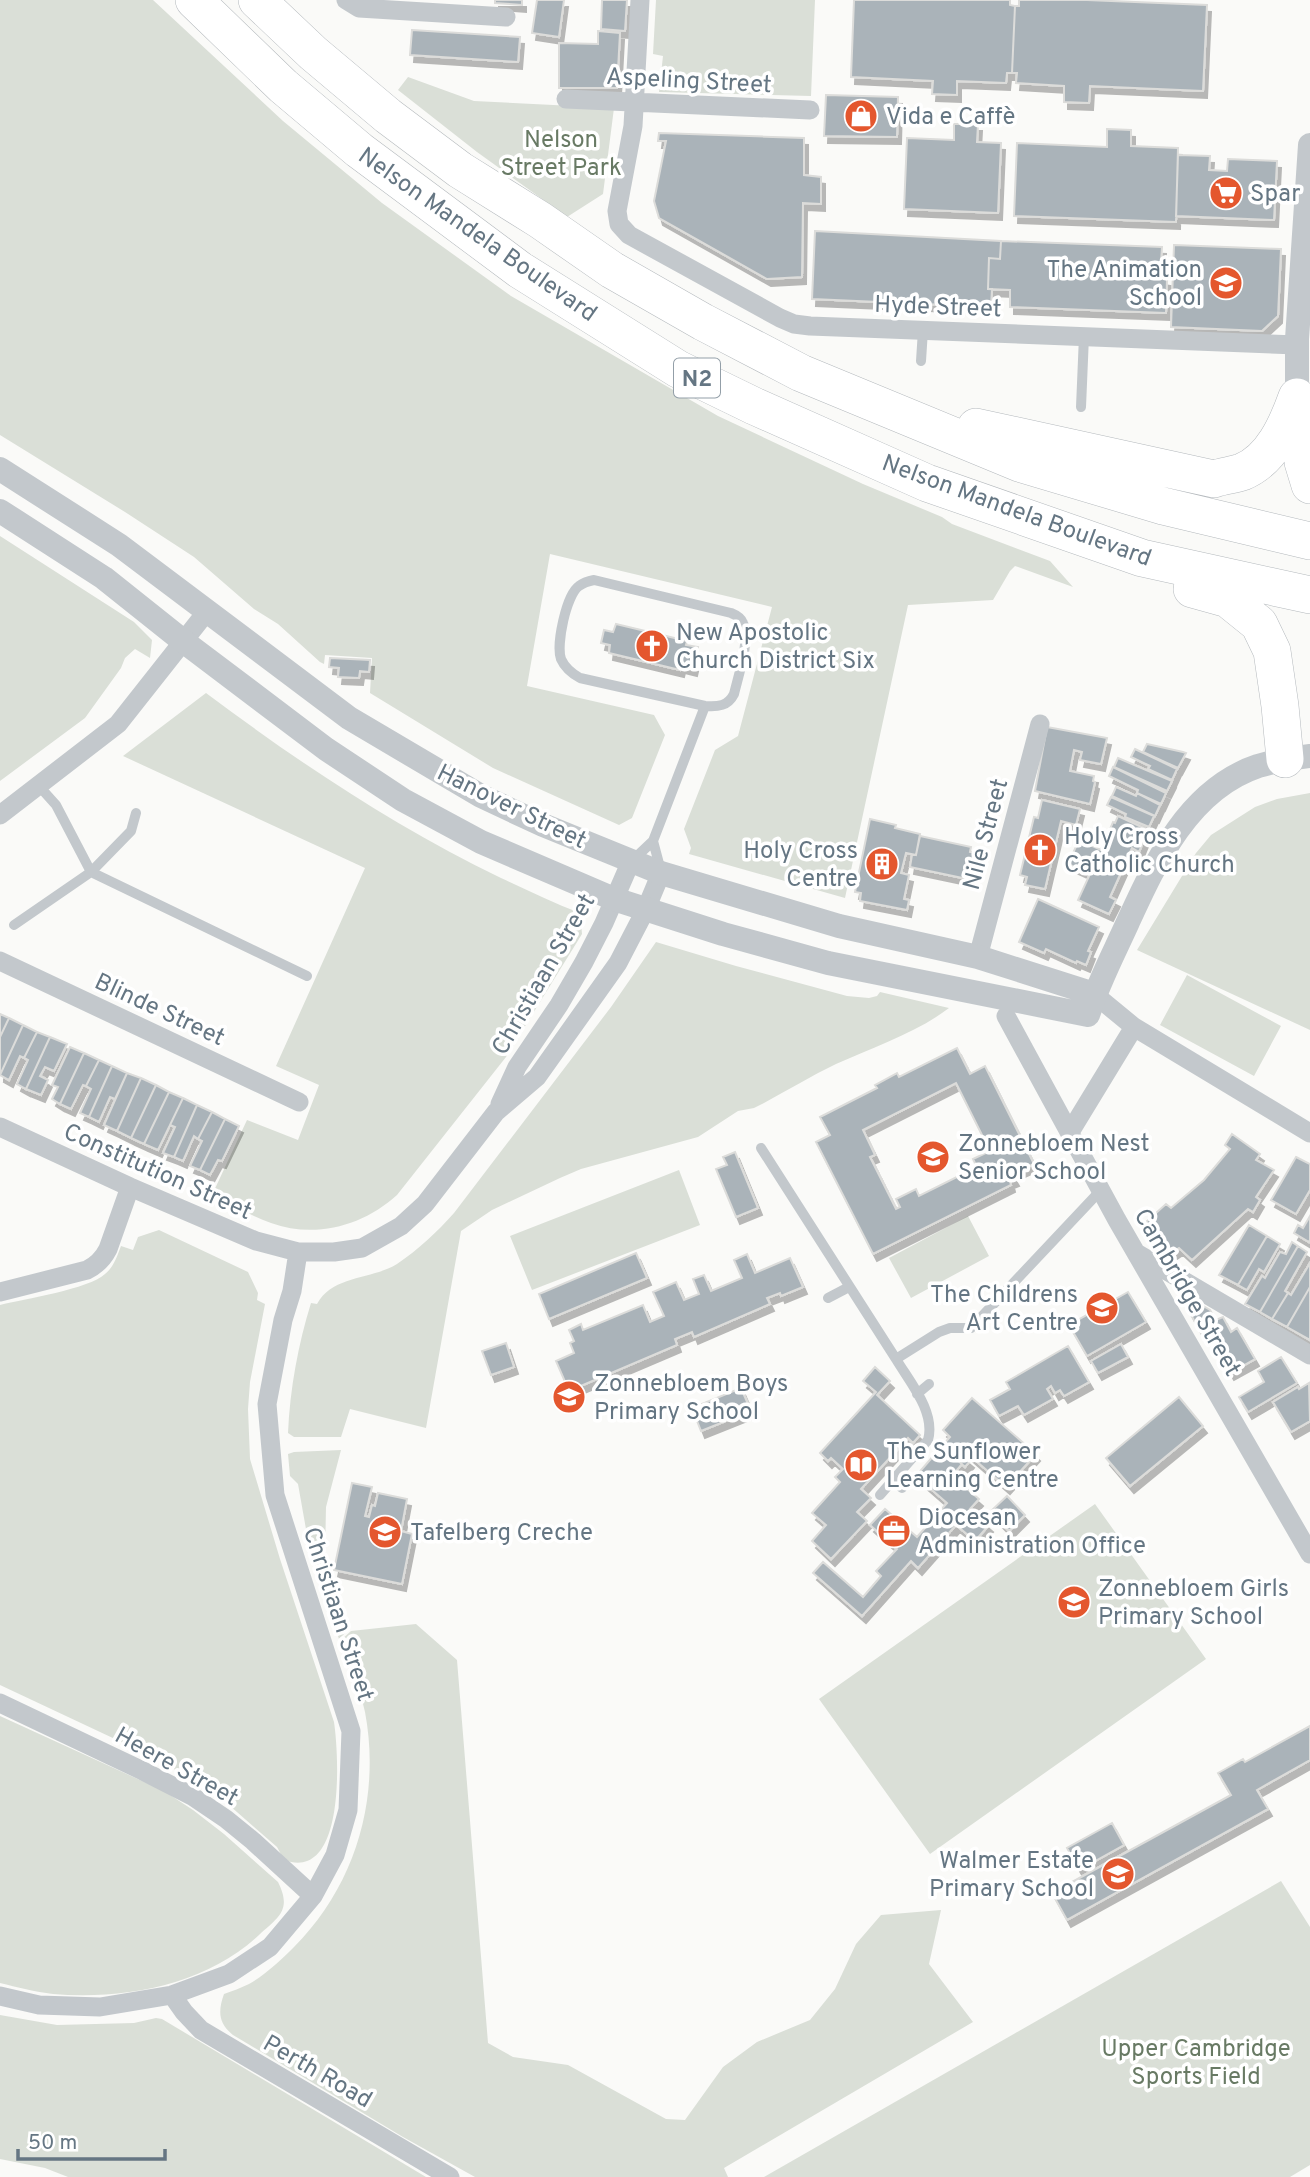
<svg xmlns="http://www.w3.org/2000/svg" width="1310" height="2177" font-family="Overpass,sans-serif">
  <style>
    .green { fill: #dadfd7 }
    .building { fill: #aab3b9; stroke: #dcdcda; stroke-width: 2; fill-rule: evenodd; filter: url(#shadow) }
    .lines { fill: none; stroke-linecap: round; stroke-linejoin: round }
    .motorway-casing { stroke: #b4b9bd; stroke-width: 38 }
    .service { stroke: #c3c8cc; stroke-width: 10 }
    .minor { stroke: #c3c8cc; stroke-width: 19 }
    .tertiary { stroke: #c3c8cc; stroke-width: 24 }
    .motorway { stroke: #fff; stroke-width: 37 }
    .labels { text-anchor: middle; stroke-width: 7; stroke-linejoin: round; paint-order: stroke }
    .shield { fill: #fff; stroke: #939fa8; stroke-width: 2 }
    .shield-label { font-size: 23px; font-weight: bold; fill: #657683 }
    .street-label { font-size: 24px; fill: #657683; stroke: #fff }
    .poi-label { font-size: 24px; fill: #657683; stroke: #fff; text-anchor: start }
    .park-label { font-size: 24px; fill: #687a64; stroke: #fff }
  </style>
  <defs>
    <filter id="shadow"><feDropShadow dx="4" dy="7" stdDeviation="0" flood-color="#0004"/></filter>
  </defs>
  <rect width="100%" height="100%" fill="#fafaf8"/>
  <path class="green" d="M0 0H153L283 121 382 203 511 296 718 416 863 484 942 517 952 524 1050 561 1073 587 1015 566 1010 571 993 600 908 605 845 898 689 854 691 848 684 829 715 750 738 736 772 607 550 554 527 686 654 715 665 735 632 818 619 825 493 768 370 693 372 658 325 655 324 664 320 662 278 624 254 609 194 557 125 512 0 435Z
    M656 0H815L811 96 659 92 663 56 653 54Z
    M408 77 474 101 614 108 603 194 567 217 477 152 398 90Z
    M0 536 134 622 152 640 150 658 135 649 125 658 121 668 85 718 0 781Z
    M206 693C301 764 394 826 501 878 527 890 553 903 580 913L582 934 506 1057 397 1195C363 1226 315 1239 271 1223 251 1216 231 1204 212 1195L247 1120 298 1140 319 1085 276 1066 365 868 123 756Z
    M1310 793V1030L1137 950 1196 853 1211 835 1255 807 1277 799Z
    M656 942 736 966 847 996 869 998 877 996 880 992 949 1008C918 1032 872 1048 836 1064 811 1076 788 1090 764 1103L754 1108 738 1111 698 1137 581 1169 560 1178 492 1210 461 1231 426 1428 350 1409 341 1437H294L288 1433C290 1389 298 1345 311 1303L317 1304C333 1275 371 1280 397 1264 419 1249 437 1232 454 1213L611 1007Z
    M1187 975 1281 1026 1254 1076 1160 1025Z
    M679 1170 700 1225 532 1290 510 1236Z
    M968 1216 989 1256 911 1298 889 1258Z
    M159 1230 248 1272 258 1293 257 1300 265 1304 250 1382 248 1409 250 1459 280 1559 334 1722C339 1755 346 1883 284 1860L277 1847 213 1791 149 1755 0 1685V1305C24 1299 89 1289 105 1274 114 1267 117 1256 121 1246L133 1250 138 1237Z
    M341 1450 326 1507 325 1557 349 1629 339 1639 309 1546 298 1484 290 1476 288 1454 294 1452Z
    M1095 1504 1206 1659 930 1854 819 1699Z
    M416 1624 457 1660 488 2043 513 2057 568 2065 666 2119 685 2120 723 2067 757 2042 810 2020 835 1989 856 1944 881 1915 941 1910 929 1964 973 2022 724 2168 728 2177H475L403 2137 233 2035C218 2023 218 2011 224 1994 232 1991 241 1988 249 1984 265 1975 281 1960 294 1947 356 1885 381 1797 365 1712 360 1688 348 1664 340 1641L351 1631Z
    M0 1716 164 1791 193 1810 224 1834 278 1882C292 1910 279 1917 259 1935 206 1985 124 2000 53 1994 35 1992 17 1987 0 1983Z
    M1281 1881 1310 1927V2165L1290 2177H764Z
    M0 2015 57 2025 134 2023 156 2018 162 2019 426 2177H68L45 2168 0 2159Z"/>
  <path class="building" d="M495 0H522V5L495 3Z
    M537 0H564L559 37 532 33Z
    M602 0H627L625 31 601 29Z
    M854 0H1010V5L1015 6 1012 73H1007L1006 83 957 81V95L932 94 933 81 851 77Z
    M1019 0H1087L1207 5 1203 91 1090 86 1089 103 1064 102V86L1016 83 1017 73H1012L1015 6H1019Z
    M412 30 520 37 518 62 410 55Z
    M598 31 620 33 617 88H559V43L598 44Z
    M826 95 898 97 897 137 824 136Z
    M954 124H978L977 142 1001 143 998 213 904 209 907 138 954 140Z
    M1107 129 1131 130V146L1178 148 1176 222 1014 216 1017 143 1107 147Z
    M659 133 804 138V175L821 177V204L803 203 802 277 767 279 659 218 654 201 666 141H658Z
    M1178 155 1210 156 1209 170 1227 171 1228 159 1277 161 1274 220 1176 216Z
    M815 231 1001 241 1000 259 989 258 988 289H992L991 307 812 299Z
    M1001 241 1162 247 1160 278 1167 279 1166 313 1010 307V290L988 289 989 258 1000 259Z
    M1174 245 1281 249 1278 316 1262 331 1171 327Z
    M616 624 687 641 686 645 698 647 693 669 681 666 680 670 609 653 610 645 601 643 604 630 613 632Z
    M330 658 370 660 369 672 360 671 359 678 338 677 339 668 329 667Z
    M1047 727 1107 738 1101 764 1080 760 1082 752 1074 750 1070 771 1094 776 1093 781 1095 782 1090 804 1035 791Z
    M1147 744 1183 752 1186 753 1178 768 1143 752Z
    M1135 749 1177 769 1172 780 1148 769 1150 766 1131 757Z
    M1118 758 1172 781 1167 791 1114 767Z
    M1113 767 1166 793 1161 804 1137 793 1138 790 1109 776Z
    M1116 787 1136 796 1137 793 1160 805 1155 816 1112 796Z
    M1111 797 1154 816 1149 827 1125 817 1126 814 1107 805Z
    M1042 800 1080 809 1076 825 1061 821 1045 889 1025 885 1027 877 1020 875 1034 817 1038 818Z
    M1118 816 1148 830 1139 852 1132 848 1110 897 1116 900 1109 914 1078 900 1090 874 1068 864 1079 840 1101 850 1113 822 1115 823Z
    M870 819 896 825 895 828 920 834 916 855 906 853 901 873 909 875 904 899 909 900 907 910 860 901 861 893 855 892Z
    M920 836 971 847 970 852 978 853 972 880 910 867 912 855H916Z
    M1038 899 1099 927 1088 951 1091 952 1086 965 1077 961 1076 963 1046 949 1044 953 1019 942Z
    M0 1014 9 1018 0 1037Z
    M9 1018 23 1025 0 1075V1037Z
    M23 1025 37 1032 24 1058 20 1056 9 1080 0 1075Z
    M37 1032 50 1037 26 1089 17 1084 28 1060 24 1058Z
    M50 1037 67 1044 54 1071 45 1067 40 1076 48 1080 41 1095 26 1089Z
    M70 1047 84 1053 60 1104 52 1099 58 1087 52 1085Z
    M957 1048 970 1074 985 1066 1034 1164 1012 1174 1015 1179 1010 1181 1011 1185 873 1254 816 1142 830 1135 820 1117 877 1088 875 1085 897 1073 899 1077ZM956 1083 990 1151 973 1159 977 1167 919 1196 916 1189 896 1199 900 1207 896 1209 870 1157 875 1155 863 1130Z
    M84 1053 99 1060 86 1086 83 1085 71 1109 60 1104Z
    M99 1060 112 1066 89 1117 80 1113 91 1089 86 1086Z
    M112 1066 127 1073 115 1099 110 1097 99 1122 89 1117Z
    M127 1073 141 1078 117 1131 104 1125Z
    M141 1078 156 1085 131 1138 117 1131Z
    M156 1085 169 1092 144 1144 131 1138Z
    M169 1092 183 1098 158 1150 144 1144Z
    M183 1098 197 1105 174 1157 163 1153 175 1127 170 1125Z
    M197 1105 212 1112 198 1139 194 1136 183 1161 174 1157Z
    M212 1112 225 1119 200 1170 190 1166 202 1141 198 1139Z
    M225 1119 239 1126 222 1161 218 1160 210 1175 200 1170Z
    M1232 1134 1260 1154 1256 1160 1274 1170 1256 1197 1260 1200 1253 1212 1248 1209 1192 1260 1179 1248 1173 1252 1146 1222 1166 1204 1171 1208 1204 1180 1230 1149 1225 1145Z
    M735 1152 758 1208 736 1217 716 1169 727 1165 723 1157Z
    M1296 1157 1310 1164V1190L1296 1214 1271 1200Z
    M1310 1216V1240L1309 1242 1294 1233 1298 1225 1303 1228Z
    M1249 1225 1267 1236 1238 1285 1219 1275Z
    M1267 1236 1280 1244 1264 1272 1259 1269 1247 1290 1238 1285Z
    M1292 1242 1298 1246 1260 1312 1245 1304 1262 1276 1265 1278 1280 1252 1286 1254Z
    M1298 1246 1307 1252 1285 1291 1288 1293 1272 1319 1260 1312Z
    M636 1253 647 1278 549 1319 539 1294Z
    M747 1254 755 1273 790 1258 803 1287 781 1296 780 1293 767 1298 770 1304 694 1337 692 1332 675 1339 677 1345 569 1391 556 1361 574 1353 570 1343 574 1341 569 1330 581 1324 583 1330 643 1305 650 1322 664 1316 653 1292 676 1282 684 1300 699 1294 693 1279 704 1275 711 1291 742 1278 734 1260Z
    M1310 1263V1287L1287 1327 1272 1319 1288 1293 1291 1295Z
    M1310 1287V1340L1287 1327Z
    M1128 1292 1146 1322 1087 1356 1069 1325Z
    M1191 1299 1210 1310 1216 1320 1223 1317 1231 1332 1237 1328 1255 1359 1230 1373 1206 1333 1202 1335 1184 1302Z
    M506 1343 514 1367 491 1375 482 1351Z
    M1121 1344 1128 1357 1098 1373 1091 1361Z
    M1068 1346 1089 1382 1064 1396 1060 1390 1055 1393 1051 1386 1047 1389 1053 1399 1024 1415 1018 1406 999 1416 990 1400 1010 1389 1006 1382Z
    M1281 1357 1297 1383 1248 1412 1239 1397 1264 1382 1258 1371Z
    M875 1367 890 1381 877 1395 920 1435 913 1443 908 1438 861 1489 871 1498 857 1512 867 1521 831 1559 812 1541 826 1525 812 1513 840 1482 835 1477 843 1469 831 1458 828 1461 820 1453 876 1392 863 1381Z
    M1309 1383 1310 1421 1291 1432 1273 1402 1298 1387 1299 1389Z
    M741 1388 751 1411 701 1431 692 1408Z
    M1179 1397 1203 1426 1130 1486 1106 1458Z
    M972 1398 1036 1454 1006 1487 967 1453 964 1456 970 1461 965 1467 942 1446 950 1437 943 1430Z
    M942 1446 962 1464 952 1476 979 1499 970 1509 989 1525 975 1541 956 1525 918 1568 911 1561 862 1616 813 1573 823 1562 863 1597 881 1576 876 1571 897 1549 870 1525 885 1509 917 1537 947 1503 916 1476Z
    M352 1483 372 1487 365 1516 369 1517 372 1505 375 1506 378 1493 407 1499 401 1531 412 1534 402 1584 334 1570Z
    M1007 1496 1025 1515 1009 1531 990 1512Z
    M1310 1726V1760L1257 1790 1268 1809 1067 1920 1052 1893 1231 1795 1218 1773 1243 1759 1245 1762Z
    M1112 1823 1124 1845 1079 1870 1067 1848Z"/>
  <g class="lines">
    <defs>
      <path id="motorway" d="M194 0 283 86 359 150 520 270 678 369 754 406 927 483 1142 558 1310 595
        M257 0 313 53 388 116 460 170 540 220 612 270 703 322 801 373 1019 463 1163 506 1310 541
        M1297 398 1303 412V462L1310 485
        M976 427 1214 479C1223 476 1233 475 1242 472 1272 460 1287 425 1297 397
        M1192 589 1228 599 1259 624 1272 651 1280 706 1285 759"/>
    </defs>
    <use href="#motorway" class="motorway-casing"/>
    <path class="service" d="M921 361 923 330
      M1081 407 1084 336
      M594 580 731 613C736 615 741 618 743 623 751 638 738 677 734 694 728 706 718 707 705 706L580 678C571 673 565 668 561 659 556 645 566 595 579 586 583 583 589 581 594 580Z
      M39 786 56 805 91 872 307 976
      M653 841 661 871
      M634 859 653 841 705 706
      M14 925 91 872 131 831 136 813
      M761 1148 896 1359 939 1332 950 1328H971L1101 1190
      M828 1298 849 1287
      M917 1394 929 1384
      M894 1480 902 1488
      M880 1495 928 1440C936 1412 909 1381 896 1359"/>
    <path class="minor" d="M346 0 359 8 506 17
      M640 0 633 126 617 211 619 224 629 235 780 318 794 324 810 326 1297 345
      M566 99 810 110
      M0 815 118 724 208 610
      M978 957 1040 724
      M0 961 299 1102
      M1094 994 1134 1027 1310 1133
      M1006 1016 1117 1220 1310 1554
      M500 1104 517 1067 559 1005 584 962 604 923 631 861
      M0 1127 130 1187 256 1241 298 1252H334L362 1248 401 1226 425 1204 496 1112 537 1077 618 963 646 909 661 873
      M1070 1132 1134 1027
      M1138 1254 1310 1355
      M0 1292 87 1270C97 1265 103 1259 108 1249L130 1187
      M0 1703 143 1771 192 1796 226 1819 253 1841 313 1896
      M172 1995 184 2012 201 2030 450 2177
      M0 1996 39 2005 100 2007 172 1995 229 1974 270 1947 313 1896 335 1855 348 1810 351 1731 275 1495 267 1404 283 1320 292 1291 298 1252"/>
    <path class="tertiary" d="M1310 145 1297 339V397H1310
      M0 469 119 545 349 718 481 796 543 825 661 873 839 926 978 957 1094 994
      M0 511 104 578 183 641 326 749 403 800 481 842 614 899 723 934 828 963 1088 1015C1098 983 1114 953 1128 922 1156 861 1189 789 1258 766 1275 761 1292 758 1310 756"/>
    <use href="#motorway" class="motorway"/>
  </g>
  <defs>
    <symbol id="shop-disc" viewBox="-11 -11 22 22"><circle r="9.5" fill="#e4572e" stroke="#fff"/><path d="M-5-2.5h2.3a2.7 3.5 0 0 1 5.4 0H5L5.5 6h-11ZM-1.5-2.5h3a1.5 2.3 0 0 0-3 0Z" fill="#fff"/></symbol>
    <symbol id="supermarket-disc" viewBox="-11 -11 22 22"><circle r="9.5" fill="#e4572e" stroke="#fff"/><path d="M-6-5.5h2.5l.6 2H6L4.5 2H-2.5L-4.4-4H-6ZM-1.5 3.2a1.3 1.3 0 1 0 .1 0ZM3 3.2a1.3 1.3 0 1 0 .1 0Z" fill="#fff"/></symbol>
    <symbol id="university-disc" viewBox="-11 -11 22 22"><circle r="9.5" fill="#e4572e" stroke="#fff"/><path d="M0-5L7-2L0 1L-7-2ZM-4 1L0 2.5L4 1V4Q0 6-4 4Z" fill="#fff"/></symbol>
    <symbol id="church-disc" viewBox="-11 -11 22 22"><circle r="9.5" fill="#e4572e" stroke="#fff"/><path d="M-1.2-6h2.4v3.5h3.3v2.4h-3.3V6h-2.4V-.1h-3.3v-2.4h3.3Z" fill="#fff"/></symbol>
    <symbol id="building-disc" viewBox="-11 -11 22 22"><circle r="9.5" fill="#e4572e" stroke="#fff"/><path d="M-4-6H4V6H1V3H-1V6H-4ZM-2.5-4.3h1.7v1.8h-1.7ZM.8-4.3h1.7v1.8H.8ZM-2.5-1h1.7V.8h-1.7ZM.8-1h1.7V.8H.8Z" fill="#fff"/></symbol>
    <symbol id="school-disc" viewBox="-11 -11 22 22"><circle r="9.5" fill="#e4572e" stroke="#fff"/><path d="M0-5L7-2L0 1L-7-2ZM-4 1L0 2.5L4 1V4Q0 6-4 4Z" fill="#fff"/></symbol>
    <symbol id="library-disc" viewBox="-11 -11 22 22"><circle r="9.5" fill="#e4572e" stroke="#fff"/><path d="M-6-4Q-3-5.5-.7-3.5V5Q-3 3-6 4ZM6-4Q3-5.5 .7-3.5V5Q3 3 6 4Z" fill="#fff"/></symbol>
    <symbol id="office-disc" viewBox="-11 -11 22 22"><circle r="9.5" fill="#e4572e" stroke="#fff"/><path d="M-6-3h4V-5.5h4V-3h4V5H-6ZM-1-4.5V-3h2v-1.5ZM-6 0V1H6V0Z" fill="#fff"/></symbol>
  </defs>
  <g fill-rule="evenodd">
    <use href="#shop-disc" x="842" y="97" width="38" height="38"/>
    <use href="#supermarket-disc" x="1207" y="174" width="38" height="38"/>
    <use href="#university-disc" x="1207" y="264" width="38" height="38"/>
    <use href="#church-disc" x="633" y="627" width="38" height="38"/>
    <use href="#church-disc" x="1021" y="831" width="38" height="38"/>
    <use href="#building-disc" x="863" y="845" width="38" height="38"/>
    <use href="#school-disc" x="914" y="1138" width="38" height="38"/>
    <use href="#school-disc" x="1083" y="1289" width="38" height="38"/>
    <use href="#school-disc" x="550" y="1378" width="38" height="38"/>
    <use href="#library-disc" x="842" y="1446" width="38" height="38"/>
    <use href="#office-disc" x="875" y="1512" width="38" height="38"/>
    <use href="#school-disc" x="366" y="1513" width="38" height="38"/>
    <use href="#school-disc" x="1055" y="1583" width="38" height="38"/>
    <use href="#school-disc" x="1099" y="1855" width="38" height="38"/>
  </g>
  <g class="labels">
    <rect class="shield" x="674" y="358.5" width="46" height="39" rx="5"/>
    <g class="shield-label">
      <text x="697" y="386">N2</text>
    </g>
    <g class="street-label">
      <text transform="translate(689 80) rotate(3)" y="8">Aspeling Street</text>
      <text transform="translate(478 234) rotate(35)" y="8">Nelson Mandela Boulevard</text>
      <text transform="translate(938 306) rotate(2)" y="8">Hyde Street</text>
      <text transform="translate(1017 510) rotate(20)" y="8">Nelson Mandela Boulevard</text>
      <text transform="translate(512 806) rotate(26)" y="8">Hanover Street</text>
      <text transform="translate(985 834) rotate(-75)" y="8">Nile Street</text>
      <text transform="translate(543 974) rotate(-60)" y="8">Christiaan Street</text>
      <text transform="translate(160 1009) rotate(25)" y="8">Blinde Street</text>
      <text transform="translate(158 1171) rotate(24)" y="8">Constitution Street</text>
      <text transform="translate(1188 1292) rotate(60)" y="8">Cambridge Street</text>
      <text transform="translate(339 1614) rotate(72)" y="8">Christiaan Street</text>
      <text transform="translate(177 1766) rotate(29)" y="8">Heere Street</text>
      <text transform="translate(318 2071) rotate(30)" y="8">Perth Road</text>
    </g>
    <g class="poi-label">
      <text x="886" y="124">Vida e Caffè</text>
      <text x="1250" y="201">Spar</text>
      <text x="1202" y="277" text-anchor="end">The Animation<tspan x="1202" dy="28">School</tspan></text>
      <text x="676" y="640">New Apostolic<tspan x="676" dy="28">Church District Six</tspan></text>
      <text x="1064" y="844">Holy Cross<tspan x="1064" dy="28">Catholic Church</tspan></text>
      <text x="858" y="858" text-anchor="end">Holy Cross<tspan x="858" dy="28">Centre</tspan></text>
      <text x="958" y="1151">Zonnebloem Nest<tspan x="958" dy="28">Senior School</tspan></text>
      <text x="1078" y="1302" text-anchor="end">The Childrens<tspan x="1078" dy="28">Art Centre</tspan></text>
      <text x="594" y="1391">Zonnebloem Boys<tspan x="594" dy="28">Primary School</tspan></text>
      <text x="886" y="1459">The Sunflower<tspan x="886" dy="28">Learning Centre</tspan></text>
      <text x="918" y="1525">Diocesan<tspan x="918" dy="28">Administration Office</tspan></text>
      <text x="410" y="1540">Tafelberg Creche</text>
      <text x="1098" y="1596">Zonnebloem Girls<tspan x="1098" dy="28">Primary School</tspan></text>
      <text x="1094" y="1868" text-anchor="end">Walmer Estate<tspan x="1094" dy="28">Primary School</tspan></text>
    </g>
    <g class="park-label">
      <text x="561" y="147">Nelson<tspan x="561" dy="28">Street Park</tspan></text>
      <text x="1196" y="2056">Upper Cambridge<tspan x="1196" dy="28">Sports Field</tspan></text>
    </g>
  </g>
  <path d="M18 2149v10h147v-10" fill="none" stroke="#657683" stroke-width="3.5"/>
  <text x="28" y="2149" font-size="21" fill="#657683" stroke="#ffffff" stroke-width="5" paint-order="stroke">50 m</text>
</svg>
